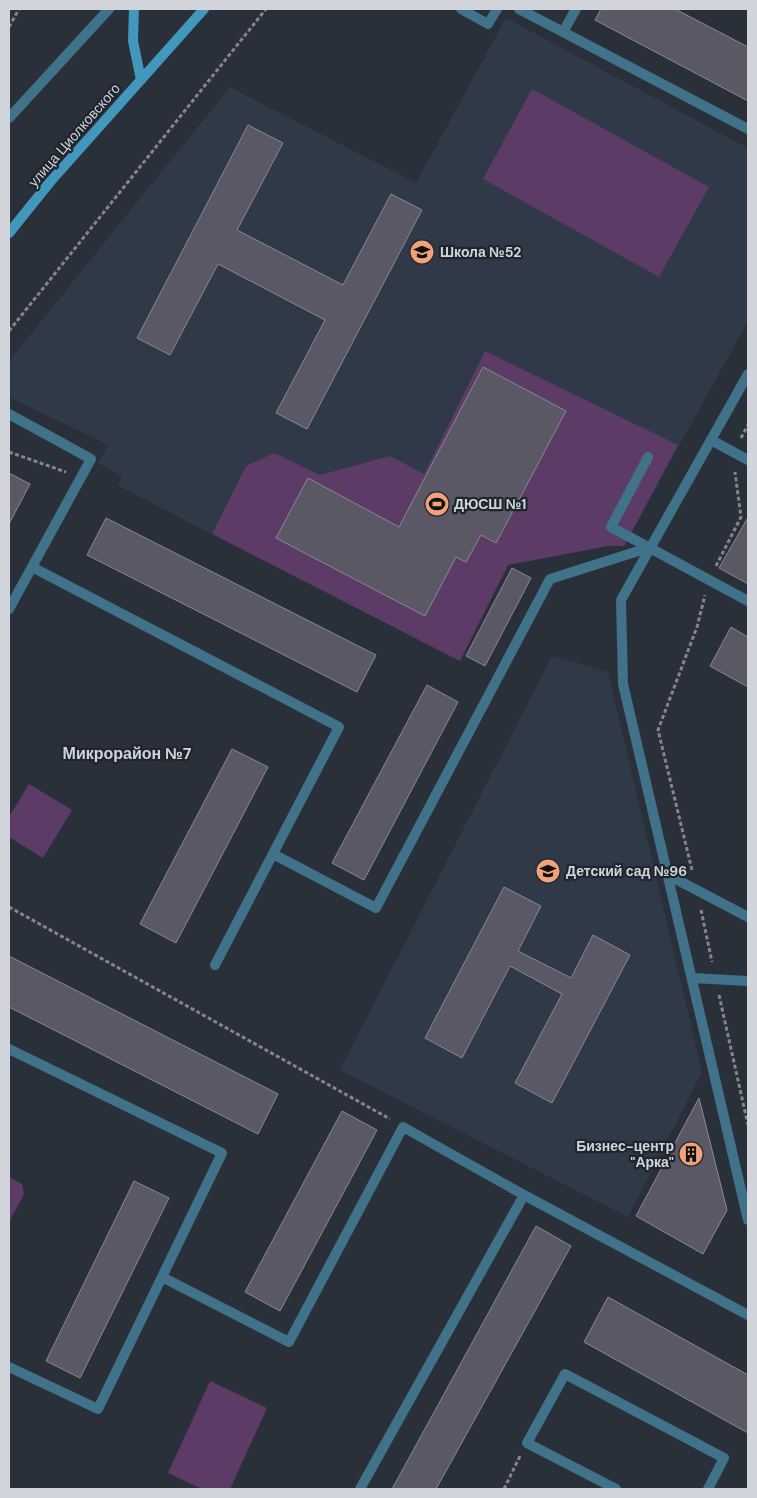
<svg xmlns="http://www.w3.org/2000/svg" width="757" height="1498" font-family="'DM Sans',sans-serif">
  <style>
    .built { fill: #303948 }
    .green { fill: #5d3b67 }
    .building { fill: #595864; stroke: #898995 }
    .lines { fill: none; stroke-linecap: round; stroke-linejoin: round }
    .path { stroke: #82878e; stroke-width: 3; stroke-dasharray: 4 2.5; stroke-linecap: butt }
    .service { stroke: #407289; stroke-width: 10 }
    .secondary { stroke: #4297bc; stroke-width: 10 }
    .labels { text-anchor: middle; stroke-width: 4.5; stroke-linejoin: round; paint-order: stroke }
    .street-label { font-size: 14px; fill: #d1d5db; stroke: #20262f }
    .poi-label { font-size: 14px; font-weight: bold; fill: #d1d5db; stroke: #20262f; text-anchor: start }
    .quarter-label { font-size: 16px; font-weight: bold; fill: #d1d5db; stroke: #20262f }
  </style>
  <rect width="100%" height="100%" fill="#2a3039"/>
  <path class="built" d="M506 18 748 148V321L624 546H608L508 565 460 661 118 486 122 477 98 463 108 445 9 397V361L230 87 416 183Z
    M552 656 608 672 702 1072 628 1217 340 1070Z"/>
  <path class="green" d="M532 89 709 187 659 277 483 179Z
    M485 351 678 445 624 546H608L508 565 460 661 212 534 246 466 274 453 320 475 390 456 424 474Z
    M29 784 72 810 43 858 9 837V817Z
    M9 1177 22 1184 24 1194 9 1222Z
    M210 1381 267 1408 230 1489H202L168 1473Z"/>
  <path class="building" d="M601 9H675L748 47V101L595 20Z
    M248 125 283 143 237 230 343 285 391 194 422 210 307 429 276 413 325 320 218 264 170 355 137 338Z
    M483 367 566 411 496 543 481 535 466 562 456 557 425 616 276 538 308 478 399 527Z
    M9 473 30 484 9 524Z
    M106 518 376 655 357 692 87 555Z
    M747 519 748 520V584L719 568Z
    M512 568 531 578 485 666 466 656Z
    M731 627 748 637V687L710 666Z
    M427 685 458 702 364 880 332 863Z
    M232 749 268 767 176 943 140 924Z
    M504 887 541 906 518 951 571 978 593 935 630 955 552 1103 515 1083 562 994 510 966 462 1058 425 1038Z
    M9 956 278 1094 258 1134 9 1007Z
    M699 1098 727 1210 703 1254 636 1216Z
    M342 1111 377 1130 280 1311 245 1292Z
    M134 1181 169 1198 80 1378 46 1361Z
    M536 1226 571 1246 436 1489H392Z
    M608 1297 748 1375V1433L584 1342Z"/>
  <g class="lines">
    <path class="path" d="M9 27 19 9
      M9 331 266 9
      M741 438 748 425
      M9 452 66 472
      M716 566 741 517 735 472
      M692 870 658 730 697 627 705 595
      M9 907 390 1119
      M701 910 712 962
      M719 995 748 1125
      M504 1489 520 1456"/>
    <path class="service" d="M461 9 488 24 497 9
      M519 9 563 32
      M576 9 563 32 748 129
      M9 118 109 9
      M748 374 621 600 623 684 748 1220
      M9 414 91 459 9 609
      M711 440 748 460
      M648 457 611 527 748 601
      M32 567 339 727 215 965
      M273 854 376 908 550 579 651 547
      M668 875 748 917
      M692 978 748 981
      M9 1049 222 1153 98 1409 9 1367
      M162 1277 289 1342 403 1127 524 1195
      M360 1489 524 1195 748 1315
      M616 1489 527 1443 565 1374 724 1458 708 1489"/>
    <path class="secondary" d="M134 9 133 41 141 80
      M9 233 50 182 204 9"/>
  </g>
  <defs>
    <symbol id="school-disc" viewBox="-11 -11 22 22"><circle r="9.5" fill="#f0a279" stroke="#20262f"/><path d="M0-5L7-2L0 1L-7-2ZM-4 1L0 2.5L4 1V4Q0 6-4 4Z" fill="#111"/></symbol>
    <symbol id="stadium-disc" viewBox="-11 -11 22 22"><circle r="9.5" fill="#f0a279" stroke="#20262f"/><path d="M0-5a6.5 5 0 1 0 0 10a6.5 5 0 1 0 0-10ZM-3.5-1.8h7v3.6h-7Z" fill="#111"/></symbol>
    <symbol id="building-disc" viewBox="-11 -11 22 22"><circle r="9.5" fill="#f0a279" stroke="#20262f"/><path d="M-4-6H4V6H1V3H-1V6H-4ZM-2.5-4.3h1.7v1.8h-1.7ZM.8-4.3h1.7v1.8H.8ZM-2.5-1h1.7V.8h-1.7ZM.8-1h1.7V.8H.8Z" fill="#111"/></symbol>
  </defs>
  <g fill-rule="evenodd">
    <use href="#school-disc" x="408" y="238" width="28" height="28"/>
    <use href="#stadium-disc" x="423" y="490" width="28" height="28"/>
    <use href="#school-disc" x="534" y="857" width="28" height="28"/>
    <use href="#building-disc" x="677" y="1140" width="28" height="28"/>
  </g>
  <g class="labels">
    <g class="street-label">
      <text transform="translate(74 135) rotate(-49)" y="5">улица Циолковского</text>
    </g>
    <g class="poi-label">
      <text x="440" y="257">Школа №52</text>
      <text x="454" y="509">ДЮСШ №1</text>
      <text x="566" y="876">Детский сад №96</text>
      <text x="674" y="1151" text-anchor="end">Бизнес-центр<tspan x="674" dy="16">"Арка"</tspan></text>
    </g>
    <g class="quarter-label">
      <text x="127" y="759">Микрорайон №7</text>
    </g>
  </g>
  <rect width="757" height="1498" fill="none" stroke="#d1d5db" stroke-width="20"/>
</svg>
